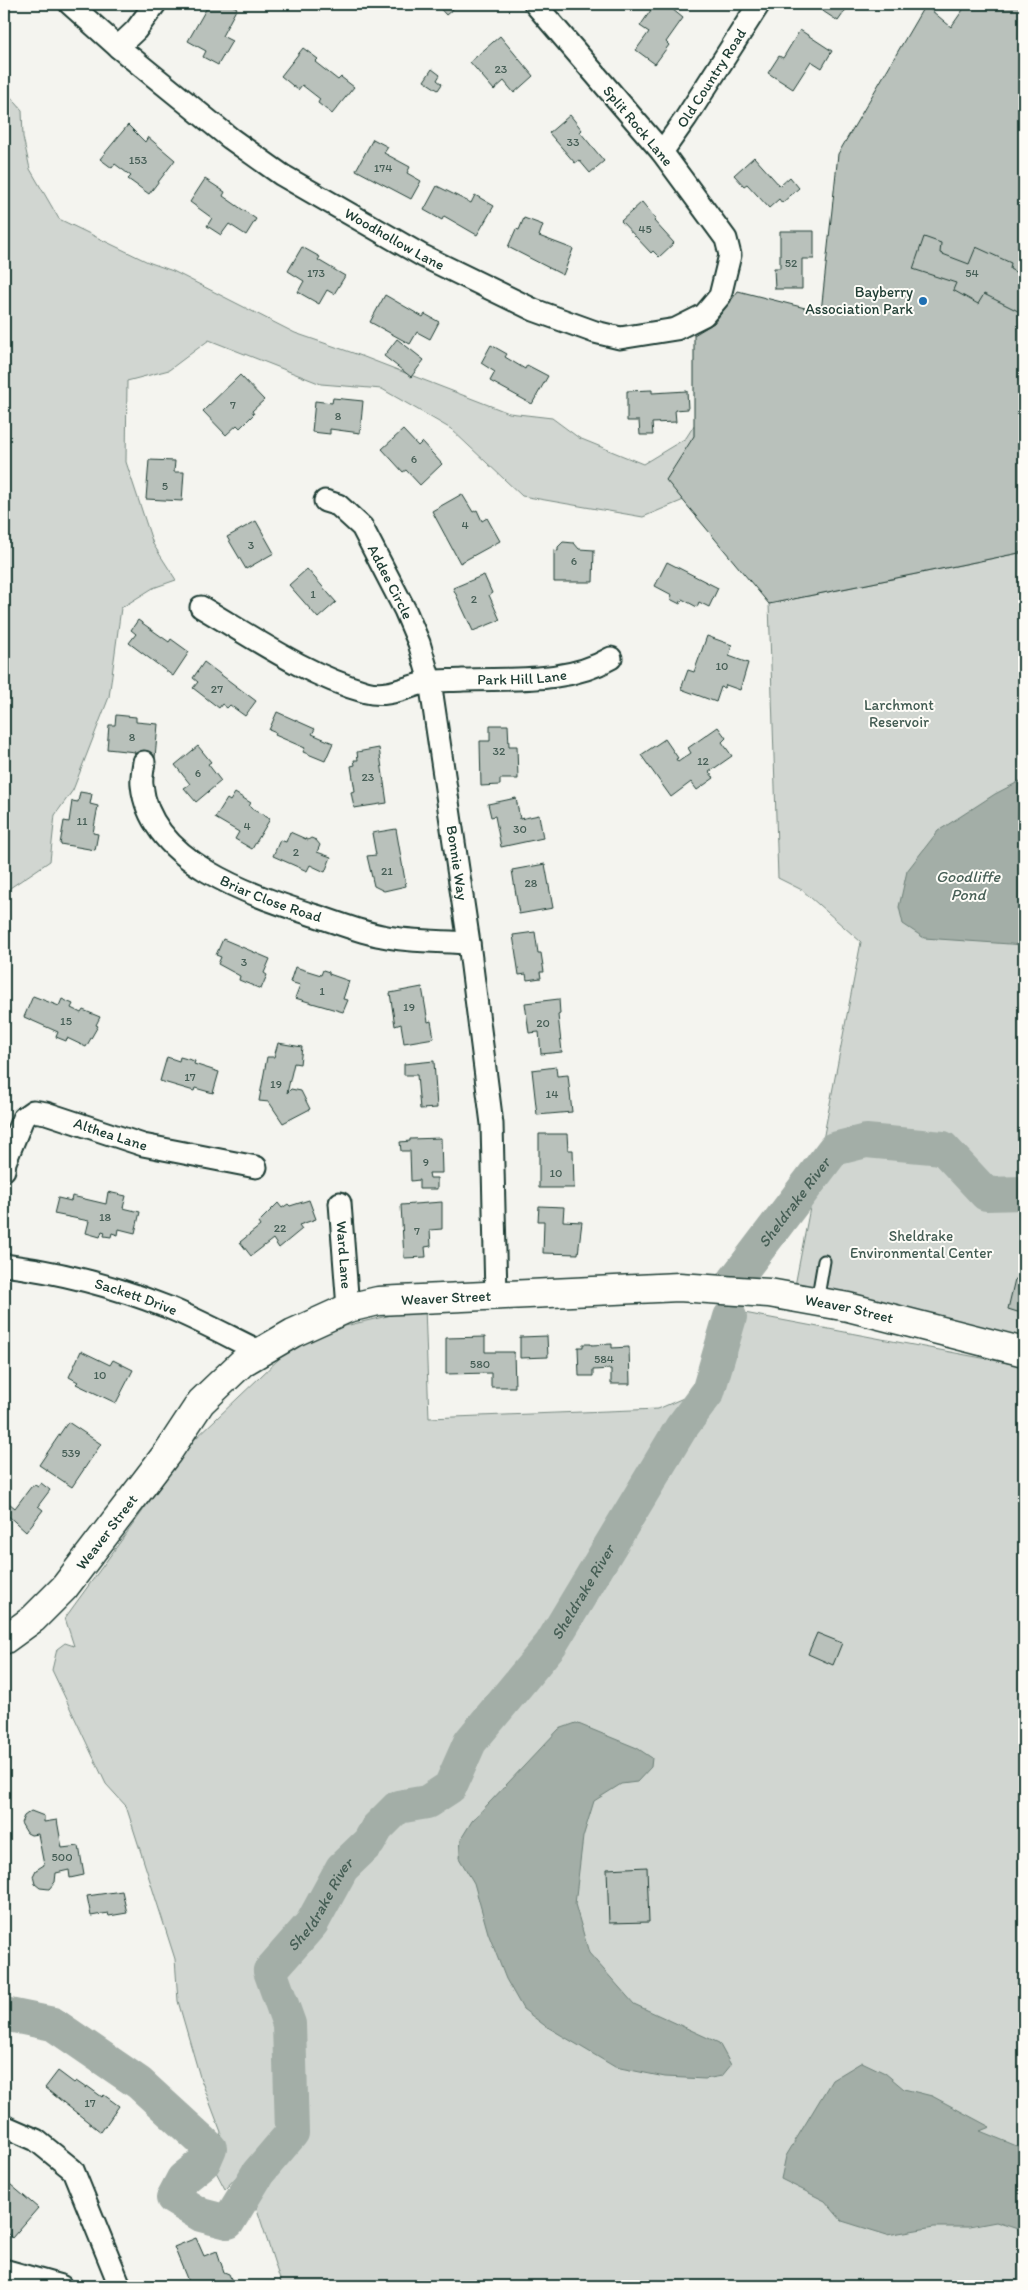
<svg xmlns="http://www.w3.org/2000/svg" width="1028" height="2290" font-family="Itim,sans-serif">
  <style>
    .green { fill: #d1d6d1; stroke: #788a82 }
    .water { fill: #a3aea7; stroke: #6e8179 }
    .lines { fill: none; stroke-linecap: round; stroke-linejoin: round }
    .river { stroke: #a3aea7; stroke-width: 34 }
    .building { fill: #b9c1bb; stroke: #1f3d34 }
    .lane-casing { stroke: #1f3d34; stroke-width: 15 }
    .street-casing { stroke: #1f3d34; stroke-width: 25 }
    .secondary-casing { stroke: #1f3d34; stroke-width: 31 }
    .lane { stroke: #fdfcf7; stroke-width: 11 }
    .street { stroke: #fdfcf7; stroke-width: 21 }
    .secondary { stroke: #fdfcf7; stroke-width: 28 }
    .poi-dot { fill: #1f6fb2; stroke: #fdfcf7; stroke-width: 2 }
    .labels { text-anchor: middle; stroke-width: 4; stroke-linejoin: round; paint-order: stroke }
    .number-label { font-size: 12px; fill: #465e56 }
    .street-label { font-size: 15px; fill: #1f3d34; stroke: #fdfcf7 }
    .poi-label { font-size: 15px; fill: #1f3d34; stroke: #fdfcf7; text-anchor: end }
    .park-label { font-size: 15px; fill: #435c53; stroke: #fdfcf7 }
    .water-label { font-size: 16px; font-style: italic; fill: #475f56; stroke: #fdfcf7 }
  </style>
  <rect width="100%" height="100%" fill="#f4f4ef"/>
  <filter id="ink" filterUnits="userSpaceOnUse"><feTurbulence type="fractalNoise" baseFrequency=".02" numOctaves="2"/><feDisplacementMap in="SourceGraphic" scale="10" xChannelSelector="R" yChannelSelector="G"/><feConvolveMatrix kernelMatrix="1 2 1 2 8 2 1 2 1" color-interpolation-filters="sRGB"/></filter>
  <g filter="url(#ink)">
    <path class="green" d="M4 89 22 110 23 137 30 169 59 219 148 262 173 271 295 333 359 355 509 413 552 418 579 438 643 464 686 438 705 408 722 484 643 517 522 496 451 429 382 389 321 384 209 340 169 370 127 381 126 462 153 544 176 580 153 588 121 608 109 697 73 790 55 815 50 861 4 892Z
      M1024 552V1343L794 1291 861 942 802 890 778 878 769 604Z
      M425 1307 429 1418 658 1409 695 1393 718 1308 1024 1366V2286H282L244 2169 225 2189 215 2170 221 2132 200 2077 178 2001 175 1959 126 1806 106 1784 52 1670 57 1649 65 1643 74 1646 65 1618 195 1439 303 1336Z"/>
    <path class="water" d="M1024 779V945L924 938 903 924 899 907 907 871 938 831 995 794Z
      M576 1723 637 1748 652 1758 651 1767 637 1782 621 1784 594 1801 583 1837 575 1904 589 1953 634 2004 719 2043 731 2065 722 2076 705 2079 665 2077 615 2067 544 2025 523 2009 506 1979 488 1933 474 1883 459 1858 461 1839 472 1821 559 1729Z
      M862 2062 885 2073 904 2089 932 2096 990 2127 980 2131 1024 2149V2231L996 2222 969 2227H934L887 2235 842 2221 825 2201 781 2179 786 2156 832 2080Z"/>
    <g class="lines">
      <g class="river">
        <path id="s1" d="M734 1281 834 1149 866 1141 943 1148 986 1194 1024 1193"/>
        <path id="s2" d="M4 2014 53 2024 139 2083 210 2148 204 2162 183 2179 173 2198 201 2215 228 2222 258 2173 292 2133 289 2024 270 1971 312 1923 342 1868 369 1842 377 1828 398 1807 427 1802 450 1787 470 1742 551 1644 681 1428 708 1392 730 1317"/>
      </g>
    </g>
    <path class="building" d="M209 4H230L237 8 222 36 232 41 218 65 203 57 206 51 188 41Z
      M436 4H459L446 15Z
      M648 4H669L672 9 683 18 666 42 669 45 655 64 636 50 649 32 640 26 651 10Z
      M812 4H850L838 21Z
      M967 4H1024V552L769 604 666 480 694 436V335L714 323 738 291 821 312 838 154 925 5 951 27Z
      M800 30 832 51 822 68 811 61 793 89 768 73 779 56 783 58Z
      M500 36 533 76 514 93 504 81 494 90 470 62Z
      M303 48 318 59 315 62 338 80 341 77 354 87 332 114 318 103 320 99 302 85 298 90 281 76Z
      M432 69 440 75 437 80 442 84 438 90 424 81Z
      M570 115 582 130 580 132 604 161 590 173 579 160 575 163 549 133Z
      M128 125 145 142 148 137 175 160 149 194 128 179 131 176 115 164 112 168 100 159Z
      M373 139 388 147 384 153 410 167 407 173 421 181 411 199 356 170Z
      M754 157 780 186 790 177 799 188 782 203 779 199 769 208 747 184 744 186 734 175Z
      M205 179 225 192 223 196 256 219 246 235 229 224 221 235 207 226 212 218 190 202Z
      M437 186 471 203 475 195 494 206 477 235 444 216 442 220 424 210Z
      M642 202 656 219 654 221 674 243 659 257 653 251 651 253 621 221Z
      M524 218 543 225 539 236 573 249 563 275 508 247 516 229 519 230Z
      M780 231H814V259H802V289H775L774 268H780Z
      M924 237 941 243 940 253 969 264 976 247 1011 263 1010 269 1024 277V314L984 294 978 304 953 290 956 283 913 269Z
      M302 247 320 257 318 260 345 276 334 294 327 290 319 304 298 292 304 281 288 271Z
      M385 295 423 317 425 314 439 322 430 339 417 332 410 344 370 322Z
      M397 339 424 360 411 377 384 356Z
      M491 345 507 354 505 357 525 369 527 365 548 376 532 404 490 381 495 372 481 363Z
      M240 375 264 400 252 411 254 414 240 428 237 425 226 435 203 411Z
      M652 390V393L687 391 688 409 675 410 676 422 652 423 653 435H640L639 421H627V391Z
      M333 398 363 401 360 433 330 429V434L312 432 315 401 332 403Z
      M403 430 418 446 422 442 442 464 420 485 406 470 403 472 382 449Z
      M149 460 175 461 174 472H184L182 501 146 499Z
      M462 494 473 512 477 510 482 521 487 518 500 541 460 563 432 511Z
      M256 521 274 553 246 569 227 537Z
      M563 542 574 543 579 549 594 550 593 582H554V550L558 551V547Z
      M667 562 718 588 709 607 699 602 697 607 682 599 680 604 670 599 672 595 655 586Z
      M307 569 336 602 318 618 289 585Z
      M484 575 492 593 489 595 500 620 473 631 453 588Z
      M138 620 169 642 171 639 189 652 173 676 129 643 136 634 131 630Z
      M707 636 732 645 729 656 748 663 740 690 726 685 724 688 721 687 716 702 681 689 688 670 694 672Z
      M204 662 256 701 245 716 230 705 227 708 222 704 219 708 193 688 198 682 193 678Z
      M277 712 315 729 312 734 333 743 325 761 303 752 305 748 275 735 276 733 269 730Z
      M116 715 136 717V722L158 724 155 758 134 756 135 752 107 749 109 725H115Z
      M490 725H508L509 746H517L518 779H500V785L481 786 480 741H490Z
      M718 727 726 738 722 742 732 756 709 772 714 778 697 790 691 782 671 797 641 755 665 739 678 758 676 759 678 762 691 753 688 748Z
      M198 746 211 762 208 764 221 781 196 802 184 788 190 784 175 765Z
      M379 748 387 803 354 808 351 792 355 791 351 766 355 765 354 760H358L357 752Z
      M80 792 92 794 90 804 98 806 93 833 98 834 95 850 60 844 64 821 69 822 72 801 78 802Z
      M235 793 251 803 249 806 270 819 252 849 235 839 239 832 215 818 227 799 230 801Z
      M516 798 520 819 539 815 543 838 501 847 495 816 491 817 488 804Z
      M396 829 406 886 384 891 374 886 367 856 376 855 372 833Z
      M290 832 308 840 311 838 316 840 320 845 317 852 331 857 325 872 310 865 307 871 273 856 280 840 286 842Z
      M545 864 553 908 519 914 512 870Z
      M535 932 538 953H541L544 972H540L541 978 527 980 526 974 519 975 513 935Z
      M223 939 270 959 264 973 267 975 261 989 239 980 240 976 218 964 221 957 216 955Z
      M295 967 321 975 323 970 329 972V974L349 981 343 999 348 1000 343 1012 295 998 300 985 290 982Z
      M422 987 428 1022 431 1021 434 1038 404 1043 401 1024 395 1026 390 993Z
      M33 996 59 1006 62 999 73 1004 71 1008 81 1013 83 1010 100 1017 96 1025 98 1026 86 1047 67 1038 66 1041 56 1037 58 1032 24 1017Z
      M559 999 560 1014 558 1015 562 1052 541 1054 539 1032 529 1033 525 1003Z
      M278 1043 302 1047 300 1064 294 1063 287 1093 291 1089 301 1091 310 1109 283 1123 269 1102 259 1101 267 1057H274Z
      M167 1057 179 1061 180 1057 195 1061 194 1064 219 1072 213 1093 195 1088 194 1091 160 1081Z
      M434 1061 437 1108 420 1109 417 1075H404V1064Z
      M556 1067 557 1076 568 1075 572 1112 537 1115 532 1070Z
      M539 1134H567L568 1150H573L574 1188H539Z
      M441 1138 442 1173H429L430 1178H437V1189H419V1180L411 1181 410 1151H401L400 1142 410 1141V1139Z
      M108 1192 126 1196 123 1208 140 1212 135 1233 119 1229 118 1235 112 1233 111 1237 104 1236 105 1232 102 1231 100 1237 86 1233 89 1221 54 1214 58 1198 71 1201 72 1196 106 1204Z
      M309 1200 316 1219 299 1225 302 1229 279 1248 273 1239 251 1256 240 1242 260 1226 258 1223 278 1203 282 1208 288 1204 290 1206Z
      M442 1202V1229L430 1230 431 1246 425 1247 426 1257 404 1258 401 1205Z
      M539 1206 564 1207 563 1221 582 1222 578 1254 543 1253 544 1221H538Z
      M1021 1259 1024 1261V1314L1008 1309 1015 1279 1018 1280 1021 1273 1017 1272Z
      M547 1336 548 1357 520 1358V1337Z
      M485 1337V1352H514L515 1387H491V1373L446 1374V1338Z
      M583 1344H591V1345L612 1344V1348L629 1347 630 1384H611V1369L593 1370V1376H579L578 1347H583Z
      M81 1351 110 1365 113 1360 133 1370 116 1403 76 1384 78 1382 69 1377Z
      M68 1422 101 1444 72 1487 39 1465Z
      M41 1483 50 1490 38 1506 43 1510 26 1532 4 1512V1499L15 1508 31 1487 35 1485 38 1487Z
      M817 1633 842 1643 833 1665 808 1654Z
      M31 1811 44 1816V1822L57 1820 62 1848 79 1846 84 1875 70 1878 69 1870 56 1873 55 1882 49 1889 40 1888 35 1884 33 1876 36 1870 44 1865 38 1834 31 1835 27 1833 21 1823 24 1816Z
      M647 1867 649 1922 609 1923 607 1869Z
      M122 1891 127 1913 109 1916 108 1913 91 1916 87 1896Z
      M58 2071 74 2083 76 2081 86 2088 87 2086 102 2097 104 2095 119 2106 101 2132 45 2088Z
      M4 2179 38 2208 12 2238 5 2231 9 2227 4 2222Z
      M196 2238 204 2256 217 2251 224 2272 229 2274 232 2281 230 2286H190L174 2247Z"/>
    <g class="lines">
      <defs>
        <path id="lane" d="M817 1302 824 1261"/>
        <g id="street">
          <path id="s3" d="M70 4 118 47 230 138 282 175 423 256 534 310 595 332 620 338 676 329 704 315 720 296 730 255 726 239 662 152 535 4"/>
          <path d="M118 47 136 30 155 4"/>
          <path id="s4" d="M662 152 686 118 759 4"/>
          <path id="s5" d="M325 501 338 505 362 527 405 610 419 643 430 681 469 943 492 1124 496 1295"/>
          <path id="s6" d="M201 607C254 638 306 675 366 692 389 698 407 686 429 682 439 680 452 681 463 680 512 678 567 684 611 658"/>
          <path id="s7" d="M144 762C143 769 141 778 142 785 150 862 251 895 313 915 336 922 359 932 382 936 410 942 440 941 469 943"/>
          <path id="s8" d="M4 1170 5 1162 23 1118 33 1111 46 1113 143 1145 256 1167"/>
          <path id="s9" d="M340 1203 348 1308"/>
          <path id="s10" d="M4 1265C60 1272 114 1286 167 1307 199 1320 230 1337 261 1352"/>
          <path d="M4 2126 36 2140 73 2170 120 2286"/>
          <path d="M4 2270 61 2286"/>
        </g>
        <g id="secondary">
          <path id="s11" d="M4 1640 33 1619 64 1588 168 1452 201 1402 243 1362 293 1333 348 1308 378 1301 679 1287 738 1291 769 1293 848 1307 1024 1352"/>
        </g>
      </defs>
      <use href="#lane" class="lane-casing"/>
      <use href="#street" class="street-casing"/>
      <use href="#secondary" class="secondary-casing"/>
      <use href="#lane" class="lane"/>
      <use href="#street" class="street"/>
      <use href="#secondary" class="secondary"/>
    </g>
  </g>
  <circle class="poi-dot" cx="923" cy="301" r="5"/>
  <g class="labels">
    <g class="number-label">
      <text x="501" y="73">23</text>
      <text x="573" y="146">33</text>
      <text x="138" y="164">153</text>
      <text x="383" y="172">174</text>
      <text x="645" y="233">45</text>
      <text x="791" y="267">52</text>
      <text x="316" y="277">173</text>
      <text x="972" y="277">54</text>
      <text x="233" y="409">7</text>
      <text x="338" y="420">8</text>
      <text x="414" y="463">6</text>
      <text x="165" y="490">5</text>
      <text x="465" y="529">4</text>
      <text x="251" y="549">3</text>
      <text x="574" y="565">6</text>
      <text x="313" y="598">1</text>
      <text x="474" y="603">2</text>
      <text x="722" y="670">10</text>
      <text x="217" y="693">27</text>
      <text x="132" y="741">8</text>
      <text x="499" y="755">32</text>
      <text x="703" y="765">12</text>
      <text x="198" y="777">6</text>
      <text x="368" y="781">23</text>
      <text x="82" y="825">11</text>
      <text x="247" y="830">4</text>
      <text x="520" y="833">30</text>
      <text x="296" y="856">2</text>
      <text x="387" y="875">21</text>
      <text x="531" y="887">28</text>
      <text x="244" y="966">3</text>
      <text x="322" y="995">1</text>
      <text x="409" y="1011">19</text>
      <text x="66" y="1025">15</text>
      <text x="543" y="1027">20</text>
      <text x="190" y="1081">17</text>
      <text x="276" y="1088">19</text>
      <text x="552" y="1098">14</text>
      <text x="426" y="1166">9</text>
      <text x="556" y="1177">10</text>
      <text x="105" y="1221">18</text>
      <text x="280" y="1232">22</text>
      <text x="417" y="1235">7</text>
      <text x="604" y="1363">584</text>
      <text x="480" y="1368">580</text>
      <text x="100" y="1379">10</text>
      <text x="71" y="1457">539</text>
      <text x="62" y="1861">500</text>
      <text x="90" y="2107">17</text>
    </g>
    <g class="street-label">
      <text dy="5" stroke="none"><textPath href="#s4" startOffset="89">Old Country Road</textPath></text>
      <text transform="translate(638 126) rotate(50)" y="5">Split Rock Lane</text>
      <text dy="5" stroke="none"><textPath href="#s3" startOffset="402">Woodhollow Lane</textPath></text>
      <text dy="5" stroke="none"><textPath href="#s5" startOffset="108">Addee Circle</textPath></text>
      <text dy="5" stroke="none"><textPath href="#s6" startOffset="344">Park Hill Lane</textPath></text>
      <text dy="5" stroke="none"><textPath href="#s5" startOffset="399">Bonnie Way</textPath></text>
      <text dy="5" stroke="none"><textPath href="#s7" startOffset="205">Briar Close Road</textPath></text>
      <text dy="5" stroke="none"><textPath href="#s8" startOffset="149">Althea Lane</textPath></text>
      <text dy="5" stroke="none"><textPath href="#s9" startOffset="52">Ward Lane</textPath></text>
      <text dy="5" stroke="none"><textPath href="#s10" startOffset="136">Sackett Drive</textPath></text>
      <text dy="5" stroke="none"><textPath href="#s11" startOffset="586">Weaver Street</textPath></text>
      <text dy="5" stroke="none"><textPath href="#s11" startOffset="991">Weaver Street</textPath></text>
      <text dy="5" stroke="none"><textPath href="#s11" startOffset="150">Weaver Street</textPath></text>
    </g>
    <g class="poi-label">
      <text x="913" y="297">Bayberry<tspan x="913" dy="17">Association Park</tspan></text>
    </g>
    <g class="park-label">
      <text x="899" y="710">Larchmont<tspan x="899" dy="17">Reservoir</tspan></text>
      <text x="921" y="1241">Sheldrake<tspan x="921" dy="17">Environmental Center</tspan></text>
    </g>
    <g class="water-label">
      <text x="968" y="882">Goodliffe<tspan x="968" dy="18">Pond</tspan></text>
      <text dy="6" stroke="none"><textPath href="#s1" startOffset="99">Sheldrake River</textPath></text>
      <text dy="6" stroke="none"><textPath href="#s2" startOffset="1154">Sheldrake River</textPath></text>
      <text dy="6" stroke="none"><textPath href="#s2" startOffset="734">Sheldrake River</textPath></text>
    </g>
  </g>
  <rect width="1028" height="2290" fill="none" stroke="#fdfcf7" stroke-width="20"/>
  <rect x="10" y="10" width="1008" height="2270" fill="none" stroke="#1f3d34" stroke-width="2" filter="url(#ink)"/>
</svg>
